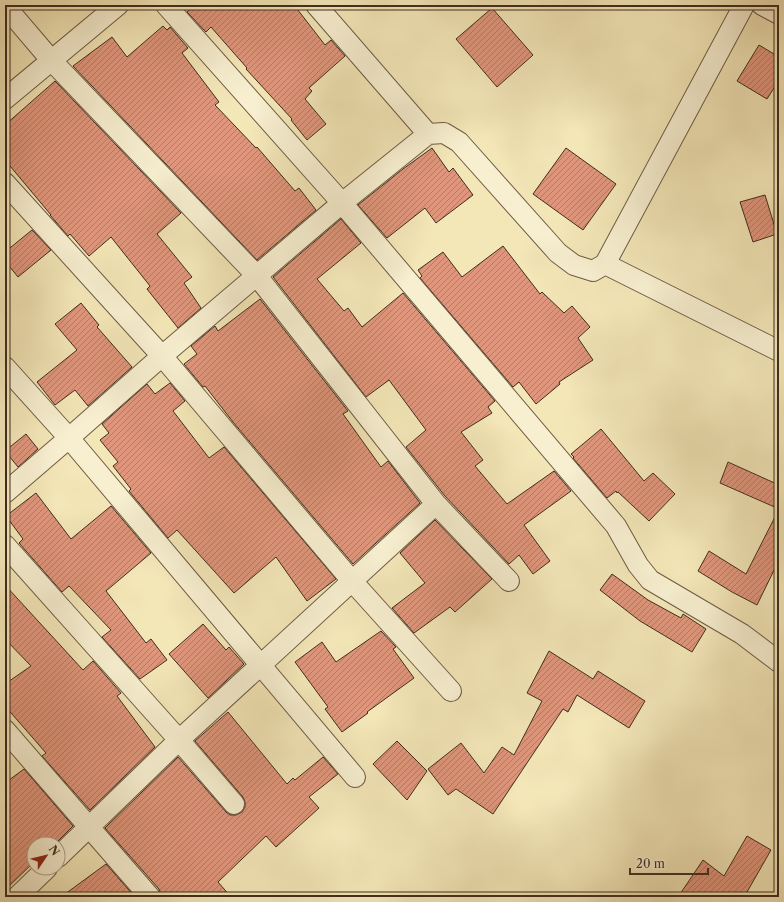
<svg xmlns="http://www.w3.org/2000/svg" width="784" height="902" font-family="'Libre Caslon Text',serif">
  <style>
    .building { fill: url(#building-hatch); stroke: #402d1e }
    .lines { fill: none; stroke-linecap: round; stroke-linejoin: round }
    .minor-casing { stroke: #6d5b44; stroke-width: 22 }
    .minor { stroke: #f7efd0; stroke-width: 20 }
  </style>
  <defs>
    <pattern id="building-hatch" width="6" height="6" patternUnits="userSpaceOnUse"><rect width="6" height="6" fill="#df967c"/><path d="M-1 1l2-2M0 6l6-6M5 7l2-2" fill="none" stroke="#b67b65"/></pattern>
  </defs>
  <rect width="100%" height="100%" fill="#f3e6b7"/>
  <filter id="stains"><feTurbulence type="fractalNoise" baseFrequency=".005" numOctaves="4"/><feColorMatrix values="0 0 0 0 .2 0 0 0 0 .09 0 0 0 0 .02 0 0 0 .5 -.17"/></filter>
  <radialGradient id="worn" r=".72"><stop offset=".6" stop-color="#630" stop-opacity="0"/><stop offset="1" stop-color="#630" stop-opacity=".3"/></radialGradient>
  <path class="building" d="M191 5H294L325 45 331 40 345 56 309 88 312 91 305 99 326 124 307 140 291 120 292 119 246 69 247 68 211 27 206 32 187 12 193 7Z
    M492 8 533 55 497 87 456 39Z
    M163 26 167 30 170 27 188 48 182 53 219 102 215 105 256 148 257 147 295 191 299 188 316 210 257 260 73 66 112 37 127 57Z
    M759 45 779 57V80L767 99 737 81Z
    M55 81 181 213 157 234 192 277 184 283 201 308 178 328 147 289 150 286 111 237 89 256 70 234 68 236 50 215H51L5 160V125Z
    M432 148 449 172 453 168 473 195 436 223 425 208 387 238 358 205 403 169Z
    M566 148 616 184 583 230 533 194Z
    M765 195 777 234 753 242 740 202Z
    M341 219 361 243 317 279 344 311 348 308 362 327 403 293 495 401 488 407 492 413 461 432 483 460 475 466 507 504 554 471 571 491 524 525 550 561 533 574 519 555 509 564 445 496 406 447 426 430 389 380 366 397 273 277Z
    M32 230 51 250 18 277 5 261V252Z
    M503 246 540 294 542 292 564 313 572 306 590 327 578 338 593 360 559 382 560 384 536 404 519 382 513 387 420 278 422 276 418 270 443 252 462 277Z
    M260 299 348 411 343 414 381 467 388 461 420 503 353 564 233 422 205 386 203 387 184 364 197 354 191 346 215 326 218 331Z
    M81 303 99 325 97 327 132 367 88 406 75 390 55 405 37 382 77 350 55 324Z
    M170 383 185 401 173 411 209 458 224 447 336 579 307 601 276 557 234 593 177 530 168 538 129 491 131 489 113 466 118 462 100 440 109 433 102 424 147 384 155 394Z
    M601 429 644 481 653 473 675 494 649 521 618 492 617 493 616 491 607 498 573 458 574 457 571 454Z
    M26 434 38 449 18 467 5 451Z
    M728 462 779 485V560L757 605 732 592 698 571 709 551 746 574 779 509 720 483Z
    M36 493 71 539 111 506 151 553 106 591 146 643 151 639 167 660 140 679 102 637 111 630 69 586 62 592 19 543 23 539 6 516Z
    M435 520 492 579 455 612 450 607 414 633 392 608 425 583 400 553Z
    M612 574 648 600 681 618 683 614 706 629 692 652 640 621 600 590Z
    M5 585 83 670 93 661 121 693 117 696 155 747 90 810 42 756 46 753 5 706V684L31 666 5 639Z
    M203 624 226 650 229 647 244 664 208 698 169 654Z
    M381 631 396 647 393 649 414 678 367 712 368 713 342 732 325 709 328 707 295 662 322 642 336 662Z
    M549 651 593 679 598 671 645 701 629 728 577 695 568 712 563 709 493 814 456 789 448 795 428 769 461 743 484 773 502 747 514 755 542 701 527 693Z
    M228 712 287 784 293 778 295 780 323 757 338 774 309 797 319 808 276 847 266 836 218 882 231 897H161V894L159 889 105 828 178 757 226 812 230 815H236L242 812 245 807V802L243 797 195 741Z
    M397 741 427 771 407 800 373 764Z
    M24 769 73 826 55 844H34V862L5 890V783Z
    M747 836 771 850 747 892 754 897H678L703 860 724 876Z
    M106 864 135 897H61Z"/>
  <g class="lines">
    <defs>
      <path id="minor" d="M166 5 342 203 616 526 638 565 650 580 742 634 779 662
        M316 5 428 134
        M762 5 779 14
        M5 6 51 60 257 276 436 504 509 581
        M5 99 118 5
        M5 183 162 356 352 581 451 691
        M605 264 779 351
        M5 367 69 438 355 777
        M5 493 69 438 162 356 342 203 428 134 444 133 459 142 558 253 574 265 593 271 605 264 744 5
        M5 545 179 740 234 804
        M5 730 89 827 150 897
        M58 857 179 740 436 504
        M17 897 47 868"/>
    </defs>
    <use href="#minor" class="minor-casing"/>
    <use href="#minor" class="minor"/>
  </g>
  <rect width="784" height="902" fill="none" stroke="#f3e6b7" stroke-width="20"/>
  <rect x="6" y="6" width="772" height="890" fill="none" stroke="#402d1e" stroke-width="2"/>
  <rect x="10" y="10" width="764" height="882" fill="none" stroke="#402d1e"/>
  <g transform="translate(46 856) rotate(55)"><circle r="19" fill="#f7efd0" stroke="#aea189"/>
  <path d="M0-3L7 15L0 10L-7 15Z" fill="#8f2418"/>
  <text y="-6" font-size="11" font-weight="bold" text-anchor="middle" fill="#402d1e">N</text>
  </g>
  <path d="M630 868v6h78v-6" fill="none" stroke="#402d1e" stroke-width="2"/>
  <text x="636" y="868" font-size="12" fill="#402d1e" stroke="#f7efd0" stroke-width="3" paint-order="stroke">20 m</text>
  <rect width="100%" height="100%" filter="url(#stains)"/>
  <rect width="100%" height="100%" fill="url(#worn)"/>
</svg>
